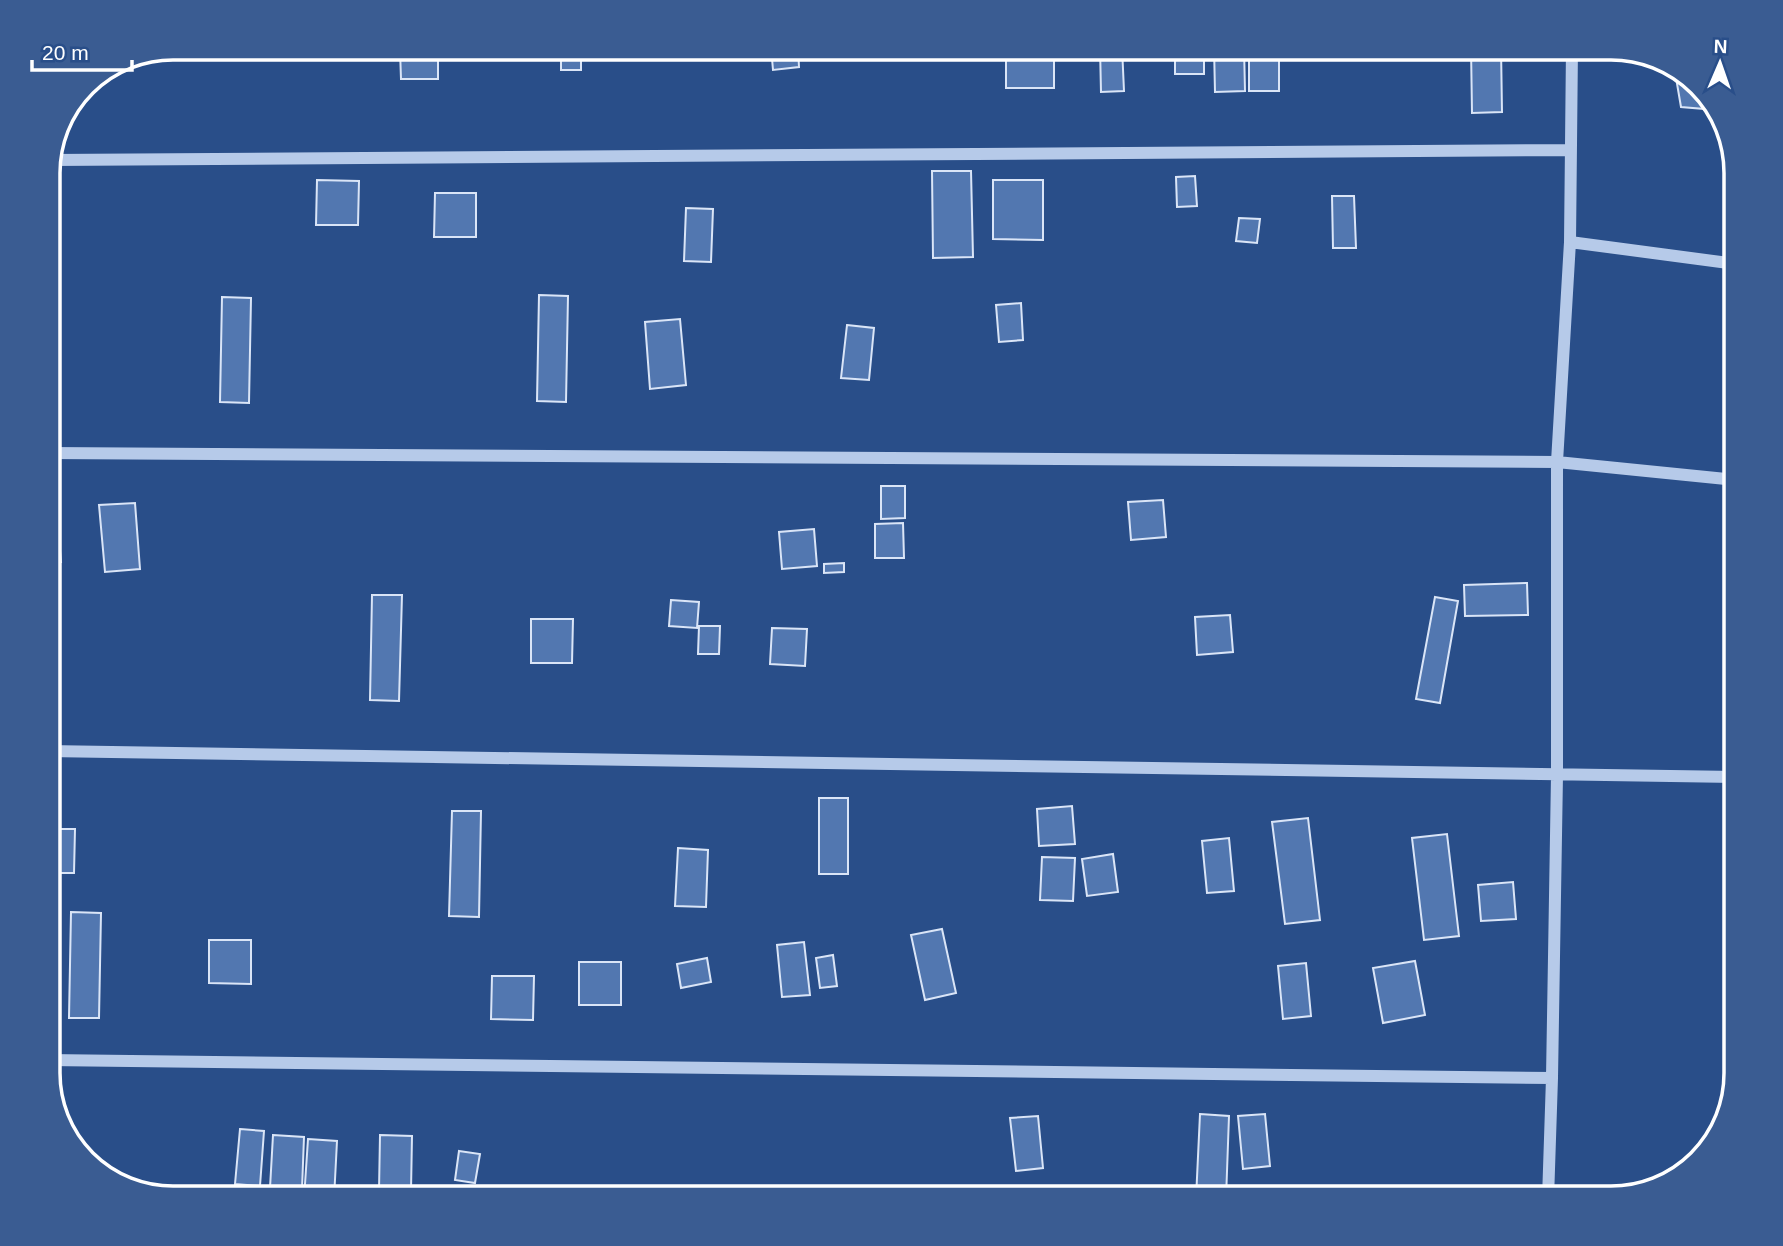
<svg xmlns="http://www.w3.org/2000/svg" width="1783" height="1246" font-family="Arial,sans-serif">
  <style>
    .building { fill: #5277b0; stroke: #dae5f7; stroke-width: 2 }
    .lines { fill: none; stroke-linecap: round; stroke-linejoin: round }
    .minor { stroke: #b6cae9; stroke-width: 12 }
    .rim { fill: none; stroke: #fff; stroke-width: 3.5 }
  </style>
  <rect width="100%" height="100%" fill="#294e89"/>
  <path class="building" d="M561 47H581V70H561Z
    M771 47H798L799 67 773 70Z
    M840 47H857L858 53 840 55Z
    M1006 47H1054V88H1006Z
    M1100 47H1122L1124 91 1101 92Z
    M1175 47H1204V74H1175Z
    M1214 47H1244L1245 91 1215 92Z
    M1249 47H1279V91H1249Z
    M1471 47H1501L1502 112 1472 113Z
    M400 50H438V79H401Z
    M1675 72 1684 73 1717 110 1681 107Z
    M932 171H971L973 257 933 258Z
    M1195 176 1197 206 1177 207 1176 177Z
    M317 180 359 181 358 225H316Z
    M993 180H1043V240L993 239Z
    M435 193H476V237H434Z
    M1332 196H1354L1356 248H1333Z
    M686 208 713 209 711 262 684 261Z
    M1239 218 1260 219 1257 243 1236 241Z
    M539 295 568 296 566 402 537 401Z
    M222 297 251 298 249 403 220 402Z
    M1021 303 1023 340 999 342 996 305Z
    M680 319 686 385 650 389 645 322Z
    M847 325 874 328 869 380 841 378Z
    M881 486H905V518L881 519Z
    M55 495 61 562 47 563V496Z
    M1163 500 1166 537 1131 540 1128 502Z
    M135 503 140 569 105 572 99 505Z
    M903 523 904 558H875V524Z
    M814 529 817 566 782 569 779 532Z
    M844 563V572L824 573V564Z
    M1527 583 1528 615 1465 616 1464 585Z
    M372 595H402L399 701 370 700Z
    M1435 597 1458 601 1440 703 1416 699Z
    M671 600 699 602 697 628 669 626Z
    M47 605H49L55 671H47Z
    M1230 615 1233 652 1197 655 1195 617Z
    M531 619H573L572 663H531Z
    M699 626H720L719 654H698Z
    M772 628 807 629 805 666 770 664Z
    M819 798H848V874H819Z
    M1072 806 1075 844 1039 846 1037 809Z
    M452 811H481L479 917 449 916Z
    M1308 818 1320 920 1285 924 1272 822Z
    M47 829H75L74 873H47Z
    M1447 834 1459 936 1424 940 1412 838Z
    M1229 838 1234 891 1207 893 1202 841Z
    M678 848 708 850 706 907 675 906Z
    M1113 854 1118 892 1087 896 1082 859Z
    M1042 857 1075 858 1073 901 1040 900Z
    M1513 882 1516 919 1481 921 1478 885Z
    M71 912 101 913 99 1018H69Z
    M942 929 956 993 925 1000 911 935Z
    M209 940H251V984L209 983Z
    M804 942 810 995 782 997 777 945Z
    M833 955 837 986 820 988 816 958Z
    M707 958 711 982 681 988 677 964Z
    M1415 961 1425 1015 1383 1023 1373 968Z
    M579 962H621V1005H579Z
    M1306 963 1311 1016 1283 1019 1278 966Z
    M492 976H534L533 1020 491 1019Z
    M1200 1114 1229 1116 1226 1199H1196Z
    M1265 1114 1270 1166 1243 1169 1238 1116Z
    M1038 1116 1043 1168 1016 1171 1010 1118Z
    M240 1129 264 1131 260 1186 235 1184Z
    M273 1135 304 1137 302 1189 270 1188Z
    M380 1135 412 1136 411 1191H379Z
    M308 1139 337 1141 334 1199H304Z
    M459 1151 480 1154 475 1183 455 1180Z"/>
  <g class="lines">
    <path class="minor" d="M50 160 1570 150
      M1570 242 1736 264
      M47 453 1557 462 1736 480
      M47 751 1736 777
      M47 1060 1552 1078
      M1548 1199 1552 1078 1557 775V462L1570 242 1572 47"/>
  </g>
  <path d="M0 0H1783V1246H0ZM173 60H1611A113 113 0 0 1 1724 173V1073A113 113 0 0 1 1611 1186H173A113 113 0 0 1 60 1073V173A113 113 0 0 1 173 60Z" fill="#3a5c92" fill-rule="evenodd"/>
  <path class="rim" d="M173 60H1611A113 113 0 0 1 1724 173V1073A113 113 0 0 1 1611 1186H173A113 113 0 0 1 60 1073V173A113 113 0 0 1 173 60Z"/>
  <g transform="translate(1720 63) rotate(2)" stroke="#294e89" stroke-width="5" paint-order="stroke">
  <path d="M0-5L12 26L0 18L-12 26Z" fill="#ffffff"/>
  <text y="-10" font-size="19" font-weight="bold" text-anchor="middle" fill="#ffffff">N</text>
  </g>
  <path d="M32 60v10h100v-10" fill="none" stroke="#ffffff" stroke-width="3.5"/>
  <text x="42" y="60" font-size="21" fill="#ffffff" stroke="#294e89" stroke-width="5" paint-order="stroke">20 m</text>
</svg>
